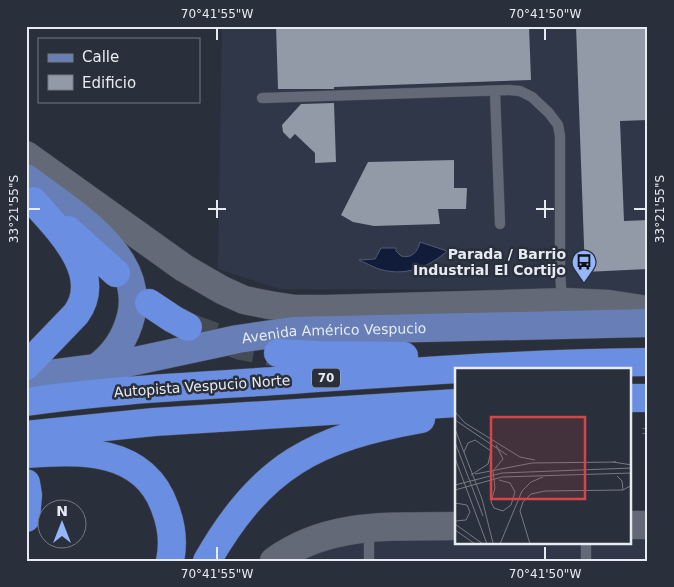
<svg xmlns="http://www.w3.org/2000/svg" width="674" height="587" font-family="'DejaVu Sans',sans-serif">
  <style>
    .built { fill: #2f3748 }
    .water { fill: #101c39; stroke: #505a70 }
    .building { fill: #9299a7 }
    .lines { fill: none; stroke-linecap: round; stroke-linejoin: round }
    .highway-tunnel { stroke: #464c56; stroke-width: 28; stroke-dasharray: 28 14; stroke-linecap: butt }
    .lane-casing { stroke: #4a4f58; stroke-width: 11 }
    .secondary-casing { stroke: #4a4f58; stroke-width: 29 }
    .primary-casing { stroke: #4a4f58; stroke-width: 29 }
    .highway-casing { stroke: #4a4f58; stroke-width: 29 }
    .path { stroke: #6b717a; stroke-width: 3; stroke-dasharray: 1 4; stroke-linecap: butt }
    .lane { stroke: #636976; stroke-width: 10 }
    .secondary { stroke: #636976; stroke-width: 28 }
    .primary { stroke: #677fb6; stroke-width: 28 }
    .highway { stroke: #6a8ee1; stroke-width: 28 }
    .ticks { fill: none; stroke: #e6eaf1; stroke-width: 2 }
    .labels { text-anchor: middle; stroke-width: 5; stroke-linejoin: round; paint-order: stroke }
    .shield { fill: #2a303b; stroke: #aeb2ba; stroke-width: 1 }
    .shield-label { font-size: 12px; font-weight: bold; fill: #e6eaf1 }
    .poi-label { font-size: 14px; font-weight: bold; fill: #e6eaf1; stroke: #2a303b; text-anchor: end }
    .street-label { font-size: 14px; fill: #e6eaf1; stroke: #2a303b }
    .inset-road { fill: none; stroke: #757a84; stroke-width: 1 }
    .view { fill: #d84546; fill-opacity: 0.15; stroke: #d84546; stroke-width: 2.5 }
    .inset-edge { fill: none; stroke: #e6eaf1; stroke-width: 2.5 }
    .neatline { fill: none; stroke: #e6eaf1; stroke-width: 2 }
    .ticks-label { font-size: 12px; text-anchor: middle; fill: #e6eaf1 }
  </style>
  <rect width="100%" height="100%" fill="#2a303b"/>
  <path class="built" d="M222 26H648V295L575 290 279 289 218 269Z
    M456 534 457 543H630V534H648V561H295L347 536Z"/>
  <path class="water" d="M420 242 447 251C432 265 409 275 388 271 378 270 368 264 359 260L375 259 381 248H396V251L401 256C411 259 418 252 420 242Z"/>
  <path class="building" d="M276 26H529L531 80 334 87V89H278Z
    M576 26H648V120L620 121 624 221 648 220V269L585 272Z
    M334 103 336 162 315 163V153L295 134 290 139 283 132 282 125 301 104Z
    M454 160V188H467L466 209H438L440 224 374 226 353 222 341 215 368 162Z"/>
  <g class="lines">
    <path class="highway-tunnel" d="M188 327 241 346 278 353"/>
    <defs>
      <path id="lane" d="M495 92 500 224
        M262 98 509 90 520 91 532 97 549 113 558 125 560 136V271L562 301
        M369 529V561
        M586 561V543"/>
      <path id="secondary" d="M26 155 184 268 222 290 244 300 269 305 295 309H327L566 302 609 304 648 310
        M630 525H648
        M274 561C329 521 392 527 457 526"/>
      <g id="primary">
        <path d="M26 178C68 210 146 254 131 316 126 337 114 355 96 368"/>
        <path id="s1" d="M26 377 112 366 238 339 293 331 648 323"/>
      </g>
      <path id="highway" d="M68 230 116 273
        M149 303 173 319 188 327
        M278 353 317 355 404 356
        M26 366 76 314C105 274 58 229 33 201
        M630 398H648
        M26 402C113 389 202 386 290 380 409 372 528 363 648 362
        M26 435 154 422 457 403
        M26 454C79 450 144 447 165 508 172 526 174 542 170 561
        M26 483 28 495 26 518
        M207 561C262 465 315 438 421 419"/>
    </defs>
    <use href="#lane" class="lane-casing"/>
    <use href="#secondary" class="secondary-casing"/>
    <use href="#primary" class="primary-casing"/>
    <use href="#highway" class="highway-casing"/>
    <path class="path" d="M648 427H644V434H648"/>
    <use href="#lane" class="lane"/>
    <use href="#secondary" class="secondary"/>
    <use href="#primary" class="primary"/>
    <use href="#highway" class="highway"/>
  </g>
  <path class="ticks" d="M217 28V40M545 28V40M217 200V218M545 200V218M28 209H40M208 209H226M536 209H554M634 209H646M217 547V560M545 547V560"/>
  <defs>
    <symbol id="bus-pin" viewBox="-11 -11 22 30"><path d="M0 17L-7.5 6A9.5 9.5 0 1 1 7.5 6Z" fill="#95b6fd" stroke="#2a303b"/><path d="M-5-6H5V4H4V6H2V4H-2V6H-4V4H-5ZM-3.5-4V0h7V-4ZM-3.5 1.2v1.5H-2V1.2ZM2 1.2v1.5H3.5V1.2Z" fill="#111"/></symbol>
  </defs>
  <g fill-rule="evenodd">
    <use href="#bus-pin" x="570" y="248" width="28" height="38"/>
  </g>
  <g class="labels">
    <rect class="shield" x="312" y="368.5" width="28" height="19" rx="4"/>
    <g class="shield-label">
      <text x="326" y="382">70</text>
    </g>
    <g class="poi-label">
      <text x="566" y="259">Parada / Barrio<tspan x="566" dy="16">Industrial El Cortijo</tspan></text>
    </g>
    <g class="street-label">
      <text dy="5" stroke="none"><textPath href="#s1" startOffset="312">Avenida Américo Vespucio</textPath></text>
      <text transform="translate(202 386) rotate(-4)" y="5">Autopista Vespucio Norte</text>
    </g>
  </g>
  <g transform="translate(455 368)">
    <rect width="176" height="176" fill="#2a303b"/>
    <path class="inset-road" d="M0 44 10 55 65 89 80 92M0 52 52 87M0 61 27 131 38 175M0 74 28 148M41 77 48 91 38 103 40 120 36 134 39 140 48 143 56 137 60 124 55 115 44 112M9 84 13 75 20 72 36 83 33 96 16 107M0 90 32 176M158 94 177 97M20 106 77 95 161 94M162 108 167 113 168 122M0 117 47 105 177 100M0 122 47 109 177 105M0 135 12 137 15 144 11 152 0 153M0 156 28 176M0 162 20 176M45 176 67 123 76 114 88 109M75 176 65 143 68 134 76 126 90 123 168 122 177 117"/>
    <path class="view" d="M36 49H130V131H36Z"/>
    <rect width="176" height="176" class="inset-edge"/>
  </g>
  <rect width="674" height="587" fill="none" stroke="#2a303b" stroke-width="55"/>
  <rect x="38" y="38" width="162" height="65" fill="#2a303b" stroke="#757a84"/>
  <rect x="48" y="54" width="25" height="8" fill="#677fb6" stroke="#757a84"/>
  <text x="82" y="62" font-size="15" fill="#e6eaf1">Calle</text>
  <rect x="48" y="75" width="25" height="15" fill="#9299a7" stroke="#757a84"/>
  <text x="82" y="88" font-size="15" fill="#e6eaf1">Edificio</text>
  <g transform="translate(62 524)"><circle r="24" fill="#2a303b" stroke="#757a84"/>
  <path d="M0-4L9 19L0 12L-9 19Z" fill="#95b6fd"/>
  <text y="-8" font-size="14" font-weight="bold" text-anchor="middle" fill="#e6eaf1">N</text>
  </g>
  <rect x="28" y="28" width="618" height="532" class="neatline"/>
  <g class="ticks-label">
    <text x="217" y="18">70°41'55"W</text>
    <text x="545" y="18">70°41'50"W</text>
    <text transform="translate(14 209) rotate(-90)" y="4">33°21'55"S</text>
    <text transform="translate(660 209) rotate(-90)" y="4">33°21'55"S</text>
    <text x="217" y="578">70°41'55"W</text>
    <text x="545" y="578">70°41'50"W</text>
  </g>
</svg>
